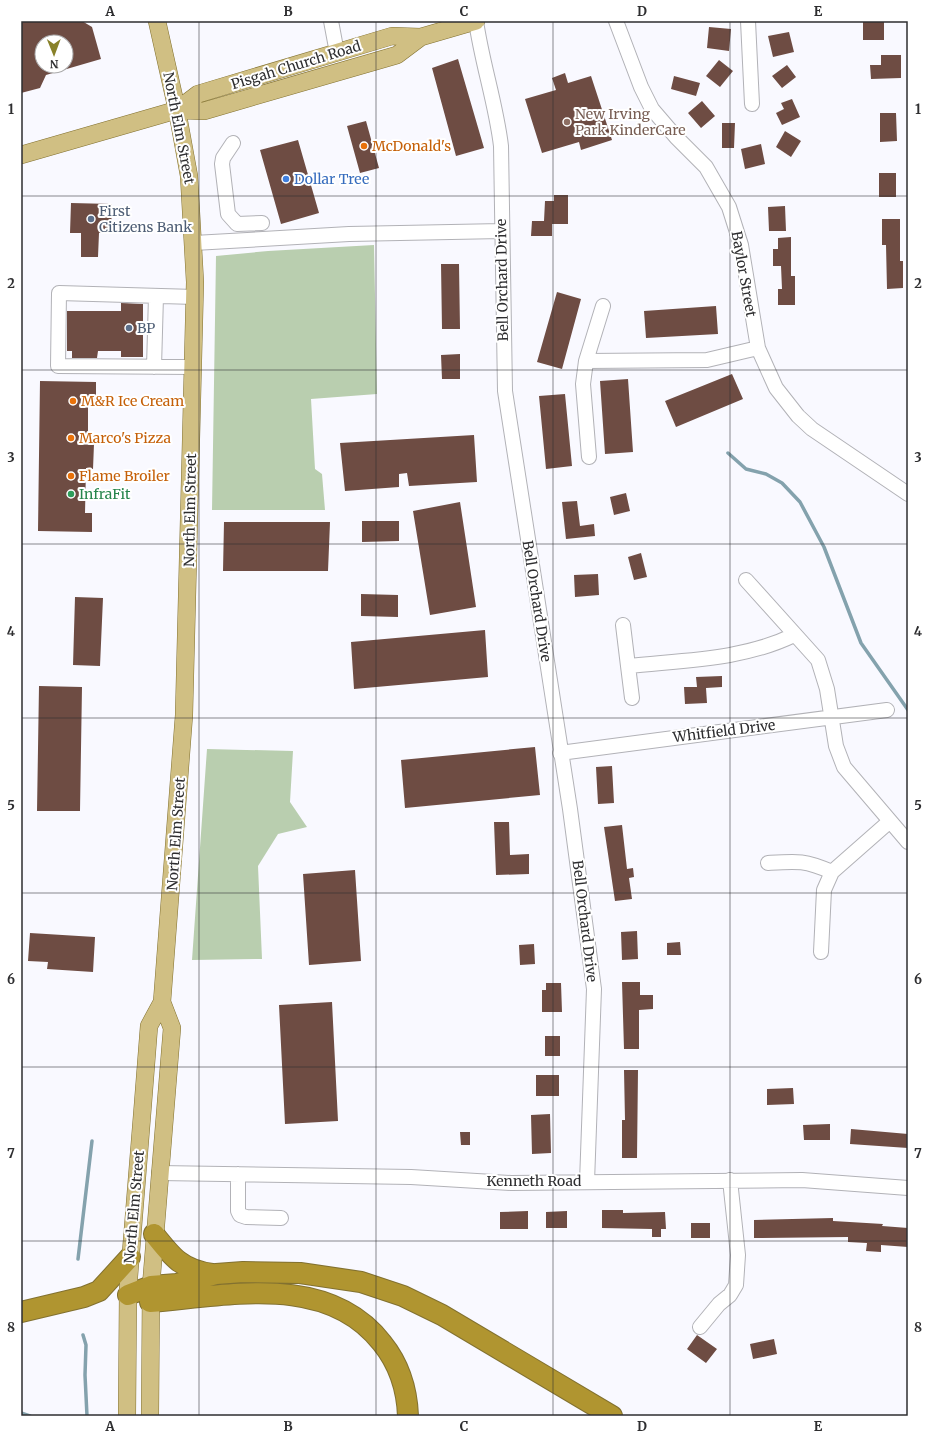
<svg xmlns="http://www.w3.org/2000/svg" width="929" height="1437" font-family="Merriweather,serif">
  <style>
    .forest { fill: #b9ceaf }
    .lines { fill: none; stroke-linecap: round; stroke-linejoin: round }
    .stream { stroke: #84a2ad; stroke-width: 3.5 }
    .building { fill: #6e4c43; fill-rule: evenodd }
    .minor-casing { stroke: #b2b2b7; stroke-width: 16 }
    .major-casing { stroke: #827130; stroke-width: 18 }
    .highway-casing { stroke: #827130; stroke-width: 22 }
    .minor { stroke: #fff; stroke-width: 14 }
    .major { stroke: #d0bf83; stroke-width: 17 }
    .highway { stroke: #b09530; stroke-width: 20 }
    .grid { fill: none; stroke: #2e2e30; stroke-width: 1; stroke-opacity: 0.55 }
    .education-dot { fill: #8d6e63; stroke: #fff; stroke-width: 1.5 }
    .food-dot { fill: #e8710a; stroke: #fff; stroke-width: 1.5 }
    .shop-dot { fill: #3f7fe0; stroke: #fff; stroke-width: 1.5 }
    .service-dot { fill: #5c6f8a; stroke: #fff; stroke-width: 1.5 }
    .leisure-dot { fill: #2e9e5b; stroke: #fff; stroke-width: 1.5 }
    .labels { text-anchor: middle; stroke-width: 4; stroke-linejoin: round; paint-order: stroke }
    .street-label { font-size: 14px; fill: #2e2e30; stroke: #fff }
    .education-label { font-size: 14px; fill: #785e54; stroke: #fff; text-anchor: start }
    .food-label { font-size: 14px; fill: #c56008; stroke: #fff; text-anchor: start }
    .shop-label { font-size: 14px; fill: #366cbe; stroke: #fff; text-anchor: start }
    .service-label { font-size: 14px; fill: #4e5e75; stroke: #fff; text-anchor: start }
    .leisure-label { font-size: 14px; fill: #27864d; stroke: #fff; text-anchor: start }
    .neatline { fill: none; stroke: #2e2e30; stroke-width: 1.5 }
    .grid-label { font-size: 13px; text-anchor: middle; font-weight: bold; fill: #2e2e30 }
  </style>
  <rect width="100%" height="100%" fill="#f9f9ff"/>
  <path class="forest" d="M374 245 377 394 311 399 315 469 322 474 325 510H212L216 256 268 251Z
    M207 749 293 751 290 802 307 827 278 834 258 866 262 959 192 960Z"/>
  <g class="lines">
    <path class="stream" d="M728 453 746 469 766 474 782 483 800 502 824 547 861 643 908 710
      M78 1259 92 1141
      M83 1335 86 1345 85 1375 87 1416
      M21 1413 30 1416"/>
  </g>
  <path class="building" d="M21 21H82L92 27 101 59 46 75 40 88 21 93ZM42 42H66V66H42Z
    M863 21H884V40H863Z
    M709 27 731 29 729 51 707 48Z
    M789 32 794 52 773 57 768 36Z
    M881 55H901V78L871 79 870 65H881Z
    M458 59 484 148 456 156 432 68Z
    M719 60 733 71 720 87 706 76Z
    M787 65 796 77 782 88 772 76Z
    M565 73 568 83 591 76 612 140 581 150 579 142 542 153 525 99 556 90 552 78Z
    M674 76 700 83 696 96 671 89Z
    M792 99 800 117 782 125 776 113 784 109 781 103Z
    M702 101 715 116 701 128 688 113Z
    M880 113H896L897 141 880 142Z
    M366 121 379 168 360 173 347 126Z
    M722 123H735L734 148H722Z
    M785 131 801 141 791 157 776 147Z
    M298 140 319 213 281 224 260 150Z
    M761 144 765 164 745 169 741 149Z
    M879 173H896V197H879Z
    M554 195H568V224H552V236H531L532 221H544L545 201H554Z
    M71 203 112 204 111 233H99L98 257H81V233H70Z
    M785 206 786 231H769L768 207Z
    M882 219H900V261H903V288L887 289 886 245H882Z
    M791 237V276H795V305H778V289H782L781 266H773V249H778V238Z
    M441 264H459L460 329H442Z
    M557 292 581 299 562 369 537 362Z
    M121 303 143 304V357H121V351H98L97 358H72V351H67V311H121Z
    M716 306 718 334 646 338 644 311Z
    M460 354V379H442L441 355Z
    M732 374 743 399 676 427 665 401Z
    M628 379 633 452 605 454 600 381Z
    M40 381 96 382V400H88V443L94 444 93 469 86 468 85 513H92V532L38 531Z
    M565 394 572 466 546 469 539 396Z
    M474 435 477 482 409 486 407 473 399 474V487L345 491 340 443Z
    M626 493 630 511 614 515 610 497Z
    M577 501 580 526 594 524 595 536 566 539 562 502Z
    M460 502 476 607 430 615 413 511Z
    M362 521H399V541L362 542Z
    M224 522H330L328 571H223Z
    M641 553 647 577 634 580 628 557Z
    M598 574 599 595 575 597 574 575Z
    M361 594 398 595V617L361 616Z
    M75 597 103 598 100 666 73 665Z
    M485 630 488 677 354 689 351 642Z
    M722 676V687L706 688 707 703 685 704 684 687H697L696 677Z
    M39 686 82 687 80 811H37Z
    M535 747 540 795 405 808 401 760Z
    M612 766 614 803 598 804 596 767Z
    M494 822H509L510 855 529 854V874L496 875Z
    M622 825 627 869 633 868 634 877 629 878 632 899 615 901 604 827Z
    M355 870 361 961 309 965 303 874Z
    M637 931 638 959 622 960 621 932Z
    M30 933 95 937 93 972 47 969 48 962 28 961Z
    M680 942 681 955H667V943Z
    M534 944 535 964 520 965 519 945Z
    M622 982H640V995H653V1009L639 1010V1049H624Z
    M546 983H561L562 1012H542V990H546Z
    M332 1002 338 1121 285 1124 279 1005Z
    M545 1036H560V1056H545Z
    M624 1070H638L637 1158H622V1120H625Z
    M536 1075H559V1096H536Z
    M793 1088 794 1104 767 1105V1089Z
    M550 1114 551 1153 532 1154 531 1115Z
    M830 1124V1140H804L803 1125Z
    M851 1129 908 1134V1148L850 1144Z
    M460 1132H470V1145H461Z
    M602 1210H623V1213L665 1212 666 1229H661V1237H652V1229L602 1228Z
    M528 1211V1229H500V1212Z
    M567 1211V1228H546V1212Z
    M833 1218V1221L883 1224 882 1226 908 1228V1247L881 1245V1252L866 1251 867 1243 848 1242V1237L754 1238V1220Z
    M691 1223H710V1238H691Z
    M697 1335 717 1349 706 1363 687 1349Z
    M774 1339 777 1354 753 1359 750 1344Z"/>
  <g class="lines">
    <defs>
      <path id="minor" d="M331 21 337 53
        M476 21C482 63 496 104 501 146L505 391 570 809 594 989 587 1182
        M616 21 641 87 652 109 676 137 706 167 729 207 741 245 758 348 776 388 798 416 812 429 908 494
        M748 21 752 104
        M233 143 223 158 222 164 228 214 237 224 262 223
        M194 243 349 234 502 231
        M586 361 603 306
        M154 367 156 296
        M193 367 58 366 59 293 195 297
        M589 457 583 384 586 361 707 360 758 348
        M746 580 818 660 827 689 836 746 844 767 908 842
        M623 625 628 666C684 660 743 660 794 635
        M628 666 632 698
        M560 753 887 710
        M768 863C797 861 805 860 832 872
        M821 952 824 890 832 872 890 821
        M159 1173 411 1177 511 1183 802 1180 908 1188
        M238 1174V1211L240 1215 246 1217 281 1218
        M700 1327 719 1304 730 1295 736 1285 738 1255 730 1180"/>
      <path id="major" d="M177 110 198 94 392 36 421 37 476 21
        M21 155 177 110 204 111 397 55 421 37
        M127 1416 128 1289 143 1103 149 1026 162 1002
        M150 1416 151 1286 172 1028 162 1002 184 715 195 282 189 176 177 110 157 21"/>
      <path id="highway" d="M154 1234C172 1257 182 1270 212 1274
        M128 1295 151 1286 177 1284 216 1274 243 1272 300 1273 361 1282 403 1296 442 1315 612 1416
        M150 1302C227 1296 327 1272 382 1343 399 1364 407 1389 408 1416
        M21 1312 84 1297 99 1291 130 1257"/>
    </defs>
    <use href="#minor" class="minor-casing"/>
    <use href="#major" class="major-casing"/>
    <use href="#highway" class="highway-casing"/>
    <use href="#minor" class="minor"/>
    <use href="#major" class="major"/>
    <use href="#highway" class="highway"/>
  </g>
  <path class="grid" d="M199 21V1416M376 21V1416M553 21V1416M730 21V1416M21 196H908M21 370H908M21 544H908M21 718H908M21 893H908M21 1067H908M21 1241H908"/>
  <circle class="education-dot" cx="567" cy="122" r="4"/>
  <g class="food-dot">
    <circle cx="364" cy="146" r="4"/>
    <circle cx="73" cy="401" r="4"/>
    <circle cx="71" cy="438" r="4"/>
    <circle cx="71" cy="476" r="4"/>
  </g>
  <circle class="shop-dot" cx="286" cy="179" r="4"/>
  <g class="service-dot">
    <circle cx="91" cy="219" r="4"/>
    <circle cx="129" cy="328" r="4"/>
  </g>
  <circle class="leisure-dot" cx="71" cy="494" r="4"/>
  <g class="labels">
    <g class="street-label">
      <text transform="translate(296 65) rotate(-17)" y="5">Pisgah Church Road</text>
      <text transform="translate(179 128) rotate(79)" y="5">North Elm Street</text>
      <text transform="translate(744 274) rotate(80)" y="5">Baylor Street</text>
      <text transform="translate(502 280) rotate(-91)" y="5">Bell Orchard Drive</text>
      <text transform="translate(190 510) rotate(-89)" y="5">North Elm Street</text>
      <text transform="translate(537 601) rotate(81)" y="5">Bell Orchard Drive</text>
      <text transform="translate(724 731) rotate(-7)" y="5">Whitfield Drive</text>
      <text transform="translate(176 834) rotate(-86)" y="5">North Elm Street</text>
      <text transform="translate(585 921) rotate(83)" y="5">Bell Orchard Drive</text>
      <text x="534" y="1186">Kenneth Road</text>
      <text transform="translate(134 1207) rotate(-85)" y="5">North Elm Street</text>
    </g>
    <g class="education-label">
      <text x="575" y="119">New Irving<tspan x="575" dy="16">Park KinderCare</tspan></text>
    </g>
    <g class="food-label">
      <text x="372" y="151">McDonald's</text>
      <text x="81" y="406">M&amp;R Ice Cream</text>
      <text x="79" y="443">Marco's Pizza</text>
      <text x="79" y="481">Flame Broiler</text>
    </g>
    <g class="shop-label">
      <text x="294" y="184">Dollar Tree</text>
    </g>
    <g class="service-label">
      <text x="99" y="216">First<tspan x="99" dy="16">Citizens Bank</tspan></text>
      <text x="137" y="333">BP</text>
    </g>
    <g class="leisure-label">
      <text x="79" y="499">InfraFit</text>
    </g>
  </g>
  <rect width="929" height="1437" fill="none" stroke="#ffffff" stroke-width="44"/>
  <g transform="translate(54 54) rotate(179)"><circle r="19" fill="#ffffff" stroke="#ababac"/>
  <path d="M0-3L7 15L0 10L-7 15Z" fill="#888129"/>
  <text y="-6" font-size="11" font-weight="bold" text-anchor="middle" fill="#2e2e30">N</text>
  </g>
  <rect x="22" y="22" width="885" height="1393" class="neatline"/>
  <g class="grid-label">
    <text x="110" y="16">A</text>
    <text x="288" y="16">B</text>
    <text x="464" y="16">C</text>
    <text x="642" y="16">D</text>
    <text x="818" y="16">E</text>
    <text x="11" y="114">1</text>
    <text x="918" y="114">1</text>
    <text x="11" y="288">2</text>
    <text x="918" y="288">2</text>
    <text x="11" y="462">3</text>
    <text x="918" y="462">3</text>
    <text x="11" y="636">4</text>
    <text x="918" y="636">4</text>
    <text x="11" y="810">5</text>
    <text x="918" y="810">5</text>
    <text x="11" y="984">6</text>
    <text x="918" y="984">6</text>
    <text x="11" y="1158">7</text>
    <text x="918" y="1158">7</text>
    <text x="11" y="1332">8</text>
    <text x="918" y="1332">8</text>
    <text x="110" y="1431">A</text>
    <text x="288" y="1431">B</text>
    <text x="464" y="1431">C</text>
    <text x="642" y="1431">D</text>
    <text x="818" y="1431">E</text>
  </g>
</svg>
